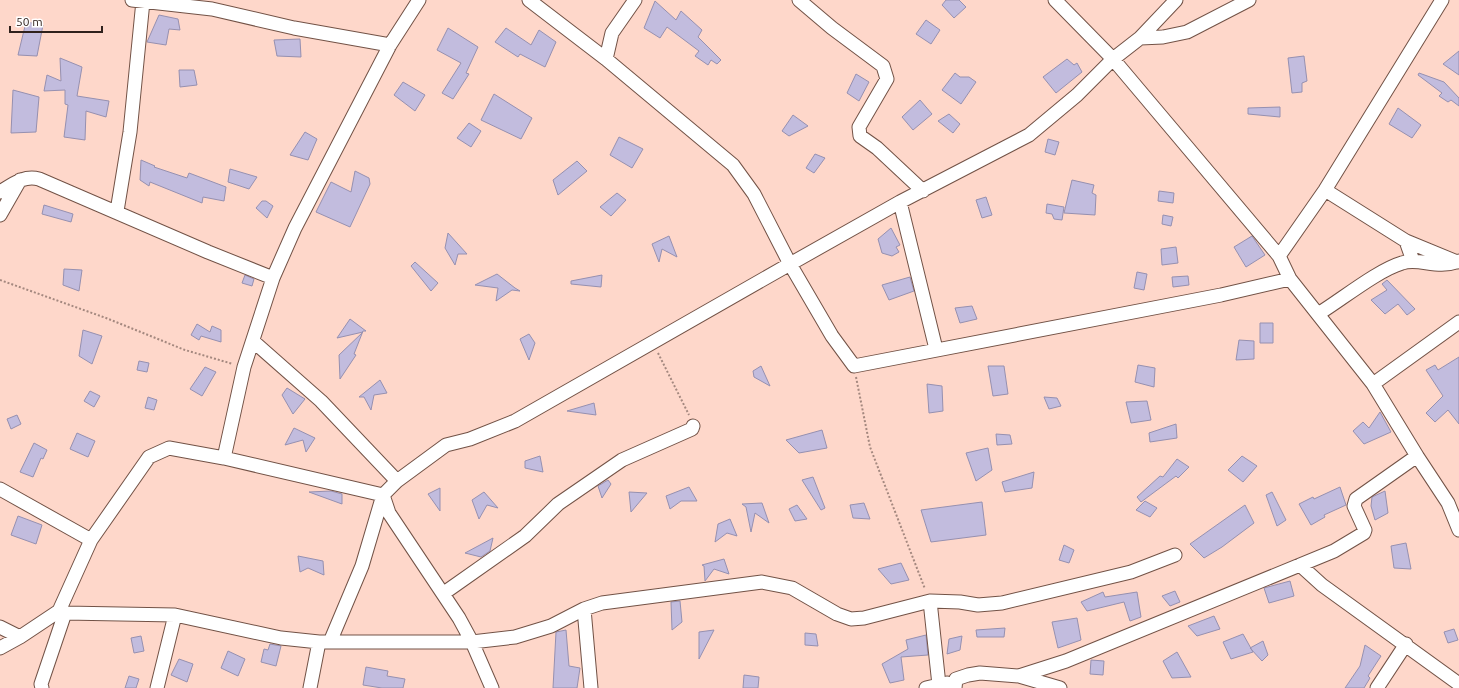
<svg xmlns="http://www.w3.org/2000/svg" width="1459" height="688" font-family="Ubuntu,sans-serif">
  <style>
    .building { fill: #c2bcde; stroke: #9690b0 }
    .lines { fill: none; stroke-linecap: round; stroke-linejoin: round }
    .minor-casing { stroke: #725246; stroke-width: 15 }
    .path { stroke: #a4887f; stroke-width: 2; stroke-dasharray: 2 2; stroke-linecap: butt }
    .minor { stroke: #fff; stroke-width: 13 }
  </style>
  <rect width="100%" height="100%" fill="#fed7ca"/>
  <path class="building" d="M946 0H959L966 7 954 18 942 5Z
    M655 1 676 20 681 11 702 30 698 37 721 60 717 64 711 60 708 65 695 56 699 51 667 27 660 38 644 28Z
    M159 15 178 19 180 30 169 29 166 45 147 42Z
    M926 20 940 30 931 44 916 34Z
    M26 22 43 25 37 56 18 55Z
    M448 28 478 47 466 73 469 74 453 99 442 93 461 63 437 50Z
    M506 28 531 45 539 30 556 42 545 67 520 54 518 57 495 42Z
    M300 39 301 57 277 56 274 40Z
    M1459 51V75L1443 64Z
    M1304 56 1307 81 1302 83V92L1292 93 1288 58Z
    M60 58 82 67 77 96 109 101 106 117 86 111 85 140 64 137 68 105 65 104V90L44 91 47 75 61 81Z
    M1067 59 1074 65 1077 63 1082 72 1056 93 1043 77Z
    M179 70H194L197 85 180 87Z
    M955 73 960 77H969L976 82 961 104 942 90Z
    M1419 73 1444 82 1459 98V106L1451 100 1448 102 1439 96 1442 93 1418 75Z
    M856 74 869 82 859 101 847 93Z
    M403 82 425 95 415 111 394 95Z
    M13 90 39 97 36 132 11 133Z
    M494 94 532 118 521 139 481 120Z
    M920 100 932 114 913 130 902 117Z
    M1280 107V117L1248 114V108Z
    M1398 108 1421 125 1412 138 1389 124Z
    M949 114 960 124 953 133 938 121Z
    M793 115 808 126 789 136 782 131Z
    M469 123 481 131 471 147 457 138Z
    M305 132 317 139 308 160 290 155Z
    M619 137 643 149 632 168 610 155Z
    M1048 139 1059 142 1055 155 1045 152Z
    M815 154 825 158 814 173 806 168Z
    M141 160 155 166 154 167 187 178 189 173 226 187 224 201 203 197 202 203 150 182 149 186 140 180Z
    M577 161 587 171 558 195 553 180Z
    M230 169 257 177 249 189 228 182Z
    M355 171 369 178 370 184 350 227 316 212 331 182 351 192Z
    M1072 180 1094 185 1092 193 1096 195 1095 215 1064 213Z
    M1159 191 1174 193 1173 203 1158 201Z
    M617 193 626 200 611 216 600 207Z
    M986 197 992 215 982 218 976 200Z
    M262 201H266L273 206 267 218 256 208Z
    M1047 204 1064 207 1062 220 1054 219 1052 214 1046 213Z
    M44 205 73 214 71 222 42 214Z
    M1163 215 1173 217 1171 226 1162 224Z
    M891 228 900 245 896 247 899 252 892 256 882 253 878 239Z
    M448 233 467 254H458L455 265 445 248Z
    M669 236 677 257 662 249 659 262 652 244Z
    M1252 236 1265 255 1246 267 1234 247Z
    M1176 247 1178 263 1162 265 1161 249Z
    M415 262 438 283 431 291 411 266Z
    M64 269 82 270 79 291 63 285Z
    M1137 272 1147 274 1144 290 1134 288Z
    M497 274 515 288 520 291 512 290 496 301 498 288 475 285Z
    M245 275 254 279 252 286 242 283Z
    M602 275 601 287 571 284V281Z
    M1188 276 1189 285 1173 287 1172 277Z
    M910 277 914 291 889 300 882 285Z
    M1387 280 1415 309 1407 315 1398 304 1385 314 1371 300 1387 290 1382 284Z
    M972 306 977 319 960 323 955 308Z
    M350 319 366 331H363L354 354 356 355 340 379 339 355 363 332 337 338Z
    M1260 323H1273V343H1260Z
    M197 324 210 332 212 326 221 330V342L201 336 199 340 191 335Z
    M83 330 102 336 92 364 79 356Z
    M529 334 535 343 529 360 520 339Z
    M1239 340 1254 341V359L1236 360Z
    M1459 357V424L1448 410 1435 422 1426 413 1443 396 1426 370 1435 365 1438 370Z
    M139 361 149 363 147 372 137 370Z
    M1138 365 1155 368 1154 387 1135 382Z
    M761 366 770 386 754 377 753 371Z
    M988 366H1004L1008 394 993 396Z
    M205 367 216 372 202 396 190 389Z
    M380 380 387 393 374 395 371 410 364 397H359Z
    M927 384 942 386 943 411 929 413Z
    M287 388 305 399 293 414 282 395Z
    M90 391 100 396 94 407 84 401Z
    M148 397 157 400 154 410 145 408Z
    M1044 397 1057 398 1061 406 1049 409Z
    M1147 401 1151 420 1131 423 1126 402Z
    M594 403 596 415 567 411Z
    M1380 412 1391 432 1364 444 1353 431 1363 422 1369 428Z
    M17 415 21 424 11 429 7 419Z
    M1176 424 1177 438 1150 442 1149 433Z
    M294 428 315 438 306 452 303 440 285 445Z
    M822 430 827 448 799 453 786 440Z
    M77 433 95 441 88 457 70 449Z
    M996 434 1010 435 1012 444 997 445Z
    M34 443 47 450 43 459 41 458 33 477 20 472Z
    M988 448 992 470 976 481 966 453Z
    M540 456 543 472 525 468V461Z
    M1242 456 1257 466 1243 482 1228 470Z
    M1177 459 1189 467 1178 478 1176 476 1141 502 1137 497 1160 476 1163 477Z
    M1034 472 1032 488 1005 492 1002 482Z
    M813 477 825 508 821 510 802 480Z
    M608 480 611 484 602 498 598 486Z
    M689 487 697 501H681L670 509 666 496Z
    M1340 487 1346 505 1324 515 1325 517 1311 525 1299 504 1313 497 1314 499Z
    M440 488V511L428 494Z
    M331 491 342 494V504L309 492Z
    M1385 491 1388 513 1375 520 1371 506 1372 497Z
    M484 492 498 508 487 505 479 519 472 500Z
    M629 492 647 493 631 512Z
    M1272 492 1286 520 1277 526 1266 495Z
    M1145 501 1157 508 1150 517 1136 510Z
    M982 502 986 535 931 542 921 510Z
    M762 503 769 523 755 513 751 532 746 507 742 504Z
    M864 503 870 519 853 518 850 505Z
    M797 505 807 519 795 521 789 509Z
    M1245 505 1254 523 1222 547 1204 558 1190 544Z
    M18 516 42 525 36 544 11 535Z
    M730 519 737 536 727 533 715 542 718 524Z
    M493 538 490 551 481 557 465 553Z
    M1406 543 1411 569 1394 568 1391 546Z
    M1064 545 1074 550 1069 563 1059 560Z
    M298 556 323 561 324 575 308 568 300 572Z
    M724 559 729 574 714 569 705 581 704 566 702 565Z
    M901 563 909 580 891 584 878 569Z
    M1290 581 1294 596 1269 603 1264 588Z
    M1175 591 1180 602 1170 606 1162 596Z
    M1103 592 1105 597 1137 592 1141 617 1130 621 1124 602 1087 611 1081 602Z
    M680 601 682 622 672 630 671 602Z
    M1214 616 1220 629 1197 636 1188 626Z
    M1077 618 1081 640 1058 648 1052 622Z
    M1005 628 1004 637H977L976 630Z
    M1454 629 1458 640 1448 643 1444 632Z
    M566 630 569 666 580 668 577 688H553L556 632Z
    M714 630 699 659V632Z
    M805 633 816 634 818 646 805 645Z
    M1243 634 1253 652 1231 659 1223 642Z
    M926 635 928 655 901 657 904 680 890 683 882 664 908 649 906 640Z
    M141 636 144 651 134 653 131 638Z
    M962 636 960 650 947 654 949 639Z
    M1263 641 1268 655 1262 661 1250 648Z
    M270 644 281 646 276 666 261 662 264 649 268 650Z
    M1365 645 1381 656 1368 676 1370 678 1364 688H1345L1360 666Z
    M228 651 245 659 238 676 221 668Z
    M1177 652 1191 677 1172 678 1163 661Z
    M179 659 193 664 187 682 171 675Z
    M1091 660 1104 661 1103 675 1090 674Z
    M366 667 388 671 387 676 405 679 403 688H382L363 685Z
    M744 675 759 677 758 688H743Z
    M129 676 139 679 136 688H125Z"/>
  <g class="lines">
    <defs>
      <path id="minor" d="M132 0 212 9 294 28 390 45
        M529 0 606 59 733 165 754 194 790 264 832 336 854 366 1221 295 1290 279
        M799 0 832 28 883 66 887 79 859 127 860 136 877 148 923 191
        M1140 38 1163 37 1187 32 1249 0
        M606 59 612 33 635 0
        M1325 190 1406 241 1413 261
        M0 192C13 184 24 175 39 179L208 252 273 278
        M900 202 936 349
        M117 211 130 132 143 1
        M0 215 20 180
        M1406 241 1457 262
        M1279 256 1325 190 1442 0
        M1318 314C1341 300 1378 270 1402 263 1419 257 1437 270 1459 261
        M253 341 321 401 397 481
        M1373 384 1459 322
        M1417 456 1448 503 1459 530
        M224 458 244 367 273 278 295 228 390 45 419 0
        M0 489 91 540
        M383 495 389 513 459 618 472 642 492 688
        M1300 565 1322 585 1459 684
        M444 593 525 536 558 504 622 460 692 429 693 426
        M930 601 939 685
        M584 609 591 688
        M59 611 65 613 175 615 281 638 319 642H472L515 637 551 626 584 609 602 603 762 582 792 588 837 614 851 619 864 618 930 601 960 602 978 605 1002 603 1131 572 1175 555
        M0 627 20 637
        M330 642 362 566 383 495 397 481 446 445 470 439 515 421 790 264 900 202 1029 135 1077 95 1113 59 1140 38 1176 0
        M0 648 20 637 59 611 91 540 149 457 169 448 224 458 383 495
        M1019 676 1060 688
        M42 688 41 684 65 613
        M157 688 175 615
        M310 688 319 642
        M926 688 947 683
        M955 688 956 679 968 675 980 673 1019 676 1066 661 1334 551 1364 533 1365 530 1354 506 1356 499 1417 456 1373 384 1290 279 1279 256 1113 59 1055 0
        M1377 688 1406 644"/>
    </defs>
    <use href="#minor" class="minor-casing"/>
    <path class="path" d="M0 280 106 318 185 350 233 364
      M658 353 689 415
      M856 377 870 447 925 589"/>
    <use href="#minor" class="minor"/>
  </g>
  <path d="M10 26v6h92v-6" fill="none" stroke="#2f211c" stroke-width="2"/>
  <text x="16" y="26" font-size="12" fill="#2f211c" stroke="#ffffff" stroke-width="3" paint-order="stroke">50 m</text>
</svg>
